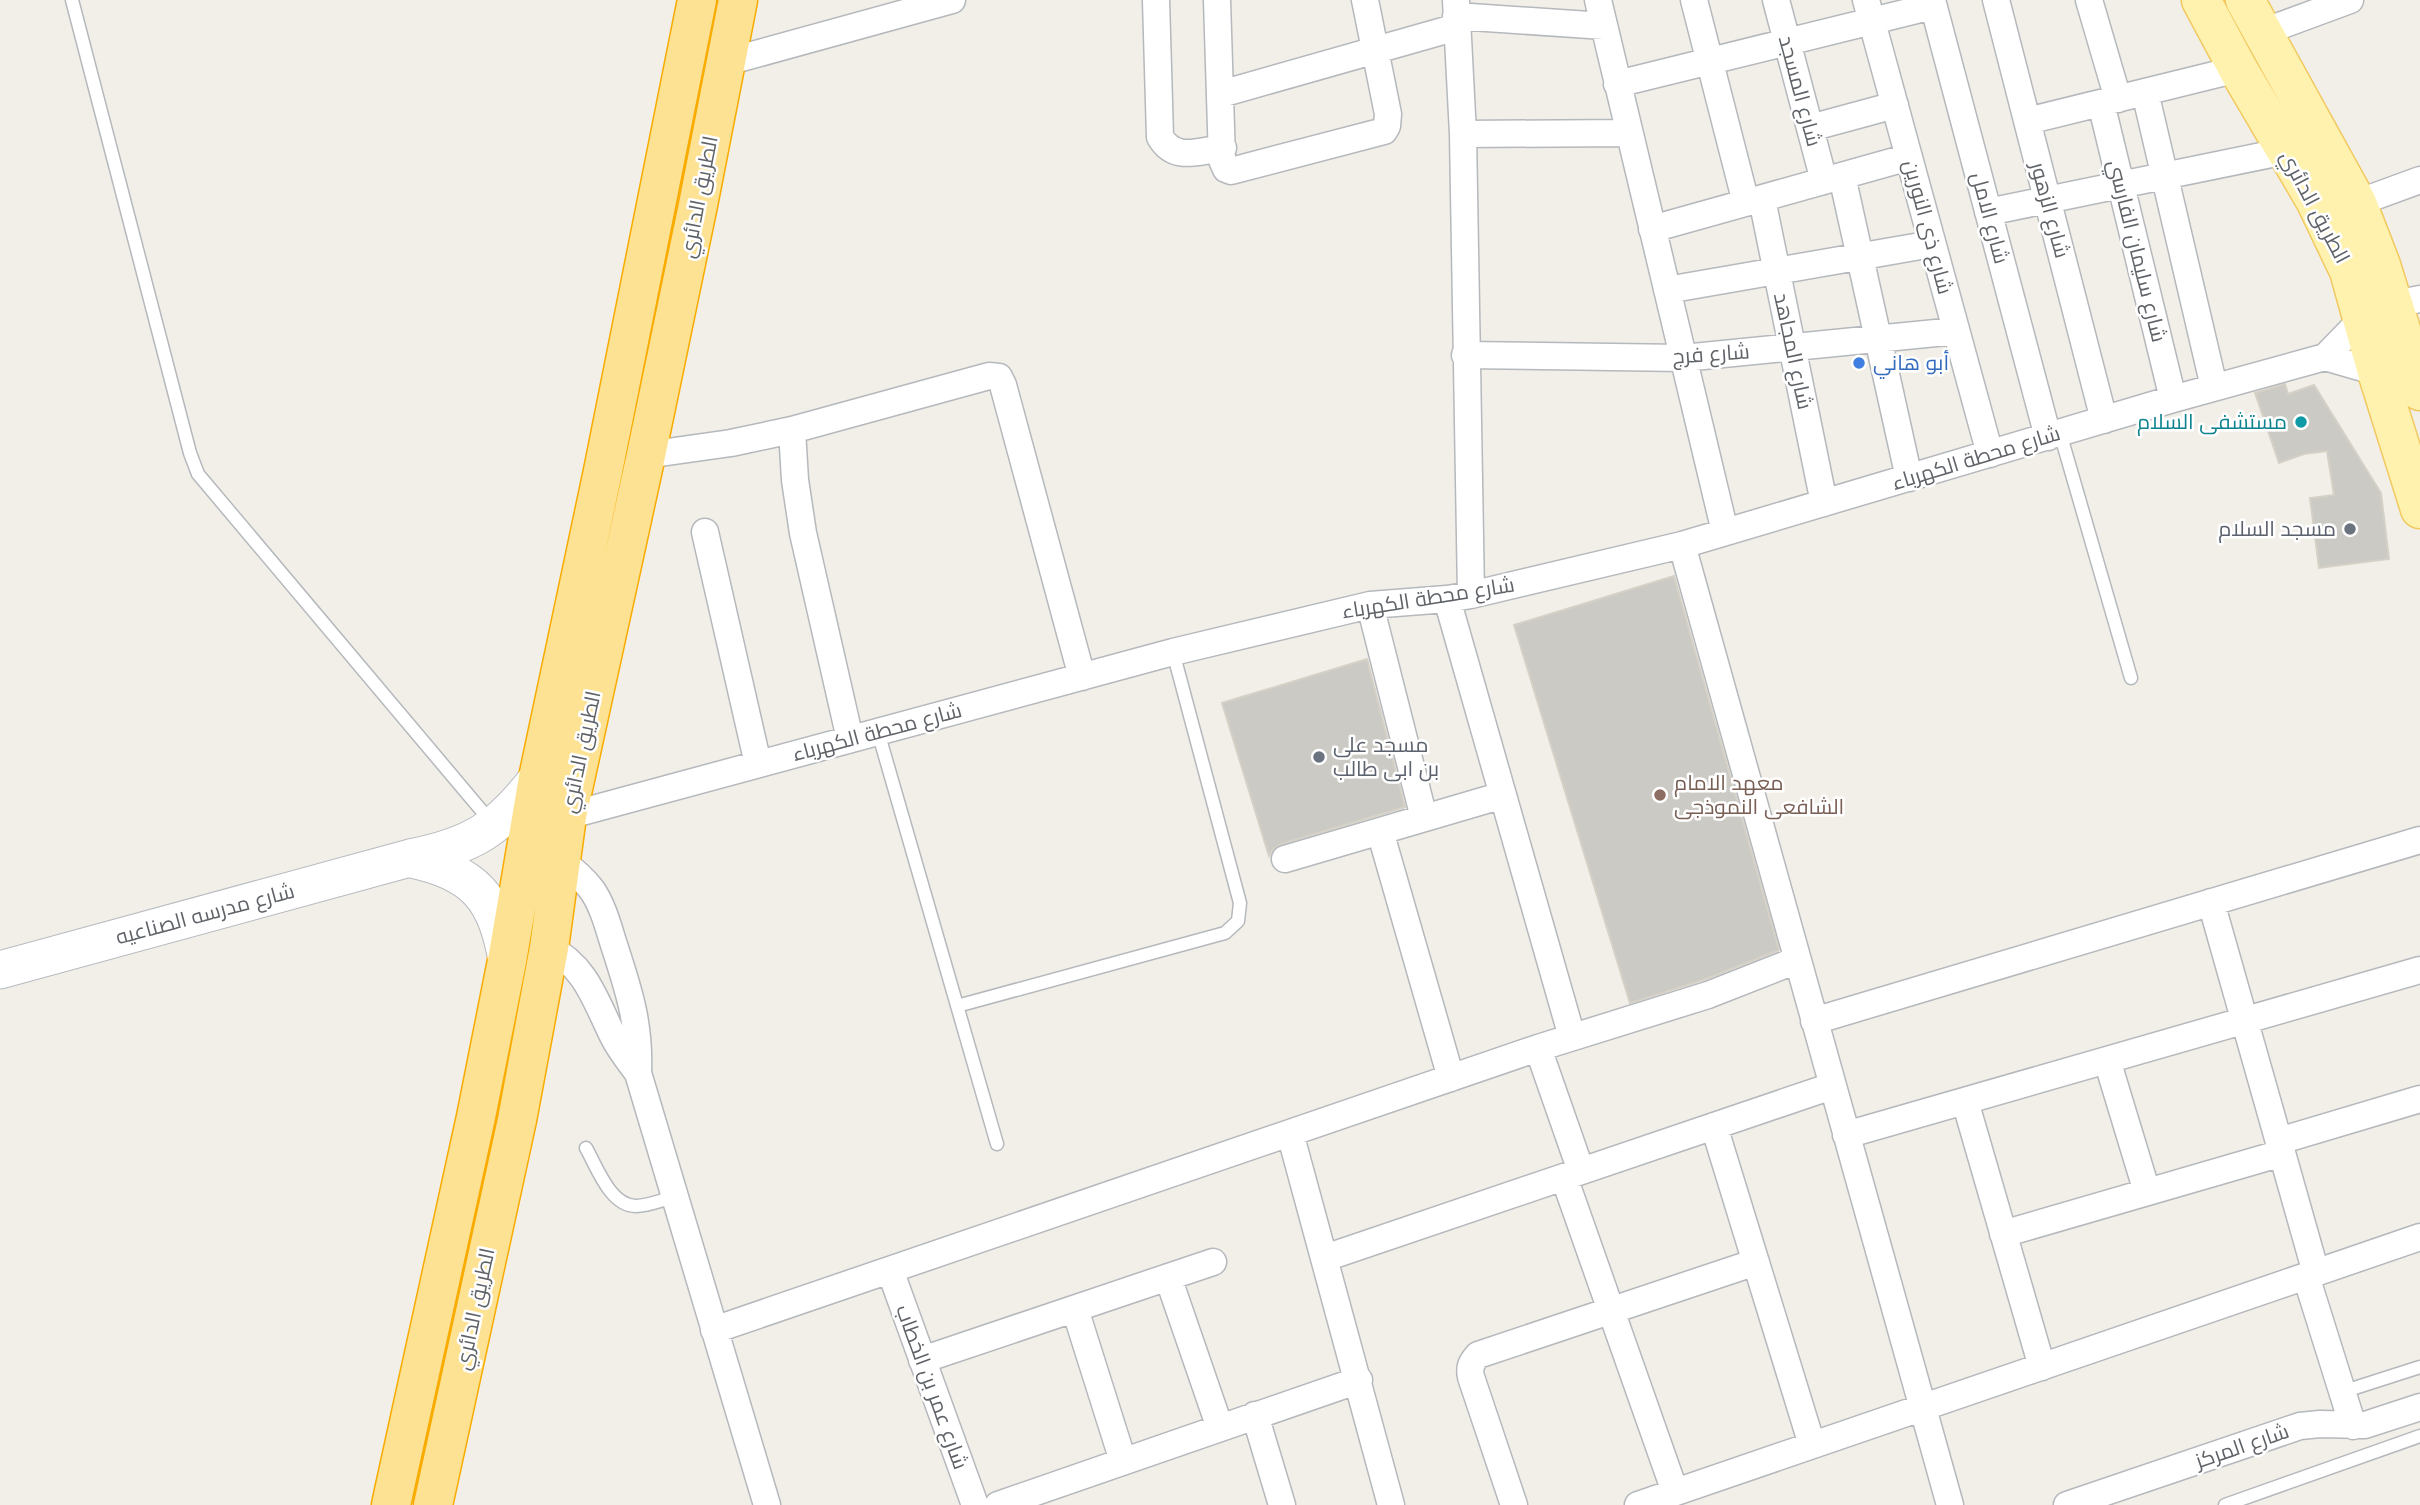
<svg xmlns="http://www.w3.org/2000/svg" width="2420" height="1505" font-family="'PT Sans',Cairo,sans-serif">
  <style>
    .building { fill: #cccac5; stroke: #d6d1c6; stroke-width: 2 }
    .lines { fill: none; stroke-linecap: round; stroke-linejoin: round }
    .lane-casing { stroke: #b5b8bc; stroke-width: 15 }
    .street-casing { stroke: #b5b8bc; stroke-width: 29 }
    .secondary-casing { stroke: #b6babf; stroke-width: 39 }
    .primary-casing { stroke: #f2c960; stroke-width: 41 }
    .highway-casing { stroke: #f9ab00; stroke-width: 41 }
    .lane { stroke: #fff; stroke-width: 12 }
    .street { stroke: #fff; stroke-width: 26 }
    .secondary { stroke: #fff; stroke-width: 37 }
    .primary { stroke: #fff2af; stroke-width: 38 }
    .highway { stroke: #fde293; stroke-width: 38 }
    .shop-dot { fill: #3f7fe0; stroke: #fff; stroke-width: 2.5 }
    .culture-dot { fill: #0f9aa8; stroke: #fff; stroke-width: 2.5 }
    .worship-dot { fill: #6b7280; stroke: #fff; stroke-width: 2.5 }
    .education-dot { fill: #8d6e63; stroke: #fff; stroke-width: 2.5 }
    .labels { text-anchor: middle; stroke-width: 5; stroke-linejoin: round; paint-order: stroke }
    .street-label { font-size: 21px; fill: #5f6368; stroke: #fff }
    .shop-label { font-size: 21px; fill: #366cbe; stroke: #fff; text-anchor: start }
    .culture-label { font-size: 21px; fill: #0d838f; stroke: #fff; text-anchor: end }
    .worship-label { font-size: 21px; fill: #5b616d; stroke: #fff; text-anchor: end }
    .education-label { font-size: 21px; fill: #785e54; stroke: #fff; text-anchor: start }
  </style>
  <rect width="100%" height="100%" fill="#f1efe8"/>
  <path class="building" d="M2285 384 2288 394 2314 385 2381 493 2389 559 2319 568 2310 498 2334 495 2327 451 2304 454 2279 463 2255 393Z
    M1674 576 1779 950 1703 980 1630 1003 1514 625Z
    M1367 659 1405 807 1281 844 1273 849 1269 856 1222 703Z"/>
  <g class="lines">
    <defs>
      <path id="lane" d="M72 0 190 453 198 474 492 823
        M2060 433 2131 678
        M878 732 997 1144
        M957 1006 1225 933 1238 921 1240 903 1173 652
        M586 1148C597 1167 610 1206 636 1206 648 1206 662 1200 674 1197
        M2342 1392 2420 1367
        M2225 1505 2420 1436"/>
      <path id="street" d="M1156 0 1160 137C1175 162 1197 151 1223 148
        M1217 0 1222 160 1226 169 1231 171 1384 131 1387 126 1388 114 1365 0
        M1456 0 1463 134 1629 133
        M1598 0 1725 532
        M1694 0 1746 203
        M1776 0 1824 181
        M1866 0 1990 454
        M1932 0 2048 437
        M1996 0 2104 420
        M2089 0 2118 99
        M1456 16 1604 26
        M2263 32 2350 0
        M727 62 952 0
        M1617 84 1933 6
        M2145 92 2214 387
        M1221 94 1457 27
        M2101 103 2173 399
        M2027 121 2238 69
        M1810 128 1895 105
        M1463 134 1471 595
        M1842 176 1909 478
        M1762 199 1824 503
        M2357 203 2420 180
        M1988 212 2286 151
        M1652 229 1909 157
        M1667 290 1932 244
        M2393 304 2420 299
        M1465 355 1683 358 1956 331
        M2325 357 2377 372
        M792 430 795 480 803 533 850 739
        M646 455 731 443 792 430 989 376 999 377 1003 385 1082 677
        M705 532 758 764
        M1682 545 1950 1505
        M1447 599 1572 1037
        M1370 605 1424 818
        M567 816 1173 652 1370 605 1447 599 1471 595 1682 545 2173 399 2325 357 2363 318
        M1380 831 1451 1078
        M1285 859 1503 795
        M560 860C572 869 583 878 592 890 603 906 608 926 614 945 629 991 640 1024 638 1073L767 1505
        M2211 902 2316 1273
        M549 948C586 966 596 1002 613 1036 620 1050 629 1061 638 1073
        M1814 1021 2420 840
        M1538 1048 1581 1171
        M2107 1060 2147 1192
        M1965 1101 2042 1367
        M1714 1126 1812 1445
        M1290 1133 1391 1505
        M1846 1135 2420 970
        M2279 1141 2420 1099
        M1564 1177 1675 1492
        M2003 1234 2282 1153
        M1325 1258 1832 1086
        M890 1270 975 1505
        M2306 1276 2353 1426
        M1168 1277 1220 1428
        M1075 1309 1123 1461
        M714 1330 1538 1048 1708 995 1797 960
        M922 1360 1213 1262
        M1255 1415 1282 1505
        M998 1505 1359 1380
        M1514 1505 1471 1377C1469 1367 1471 1363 1478 1355L1756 1262
        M1638 1505 2420 1237
        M2067 1505 2300 1426 2320 1424 2365 1425 2420 1407"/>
      <path id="secondary" d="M411 859C474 872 497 898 507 961
        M0 970 410 858C473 846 500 828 538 778"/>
      <path id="primary" d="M2201 0 2238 69 2315 200 2349 271 2377 372 2420 509
        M2245 0 2357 203 2381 265 2420 391"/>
      <path id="highway" d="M391 1505 476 1117 507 961 538 778 603 471 697 0
        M433 1505 517 1120 549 948 567 816 646 455 698 205 738 0"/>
    </defs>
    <use href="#lane" class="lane-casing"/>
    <use href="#street" class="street-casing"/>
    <use href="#secondary" class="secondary-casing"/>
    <use href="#primary" class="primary-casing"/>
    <use href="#highway" class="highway-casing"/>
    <use href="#lane" class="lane"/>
    <use href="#street" class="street"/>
    <use href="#secondary" class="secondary"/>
    <use href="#primary" class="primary"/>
    <use href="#highway" class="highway"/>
  </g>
  <circle class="shop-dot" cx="1859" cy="363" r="7"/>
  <circle class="culture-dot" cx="2301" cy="422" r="7"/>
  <g class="worship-dot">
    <circle cx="2350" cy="529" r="7"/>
    <circle cx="1319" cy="757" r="7"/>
  </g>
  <circle class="education-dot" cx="1660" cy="795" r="7"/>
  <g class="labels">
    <g class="street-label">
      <text transform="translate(1800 91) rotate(75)" y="7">شارع المسجد</text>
      <text transform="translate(699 197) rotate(-79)" y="7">الطريق الدائري</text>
      <text transform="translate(2315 207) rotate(62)" y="7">الطريق الدائري</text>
      <text transform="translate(2050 210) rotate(75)" y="7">شارع الزهور</text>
      <text transform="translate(1990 218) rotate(75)" y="7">شارع الامل</text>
      <text transform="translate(1928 227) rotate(75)" y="7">شارع ذى النورين</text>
      <text transform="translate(2137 251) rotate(76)" y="7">شارع سليمان الفارسي</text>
      <text transform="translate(1793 351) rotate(78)" y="7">شارع المجاهد</text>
      <text transform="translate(1711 354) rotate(-4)" y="7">شارع فرج</text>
      <text transform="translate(1976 458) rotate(-17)" y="7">شارع محطة الكهرباء</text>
      <text transform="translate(1428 598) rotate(-9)" y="7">شارع محطة الكهرباء</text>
      <text transform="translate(877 732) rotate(-15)" y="7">شارع محطة الكهرباء</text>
      <text transform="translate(581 752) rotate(-78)" y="7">الطريق الدائري</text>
      <text transform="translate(205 914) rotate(-15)" y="7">شارع مدرسه الصناعيه</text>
      <text transform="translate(475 1309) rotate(-78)" y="7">الطريق الدائري</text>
      <text transform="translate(932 1387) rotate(70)" y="7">شارع عمر بن الخطاب</text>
      <text transform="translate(2242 1446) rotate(-19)" y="7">شارع المركز</text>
    </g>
    <g class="shop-label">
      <text x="1873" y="370">أبو هاني</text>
    </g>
    <g class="culture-label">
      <text x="2287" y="429">مستشفى السلام</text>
    </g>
    <g class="worship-label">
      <text x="2336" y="536">مسجد السلام</text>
      <text x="1333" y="752" text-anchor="start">مسجد على<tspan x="1333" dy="24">بن ابى طالب</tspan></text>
    </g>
    <g class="education-label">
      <text x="1674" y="790">معهد الامام<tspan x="1674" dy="24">الشافعى النموذجى</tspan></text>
    </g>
  </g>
</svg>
